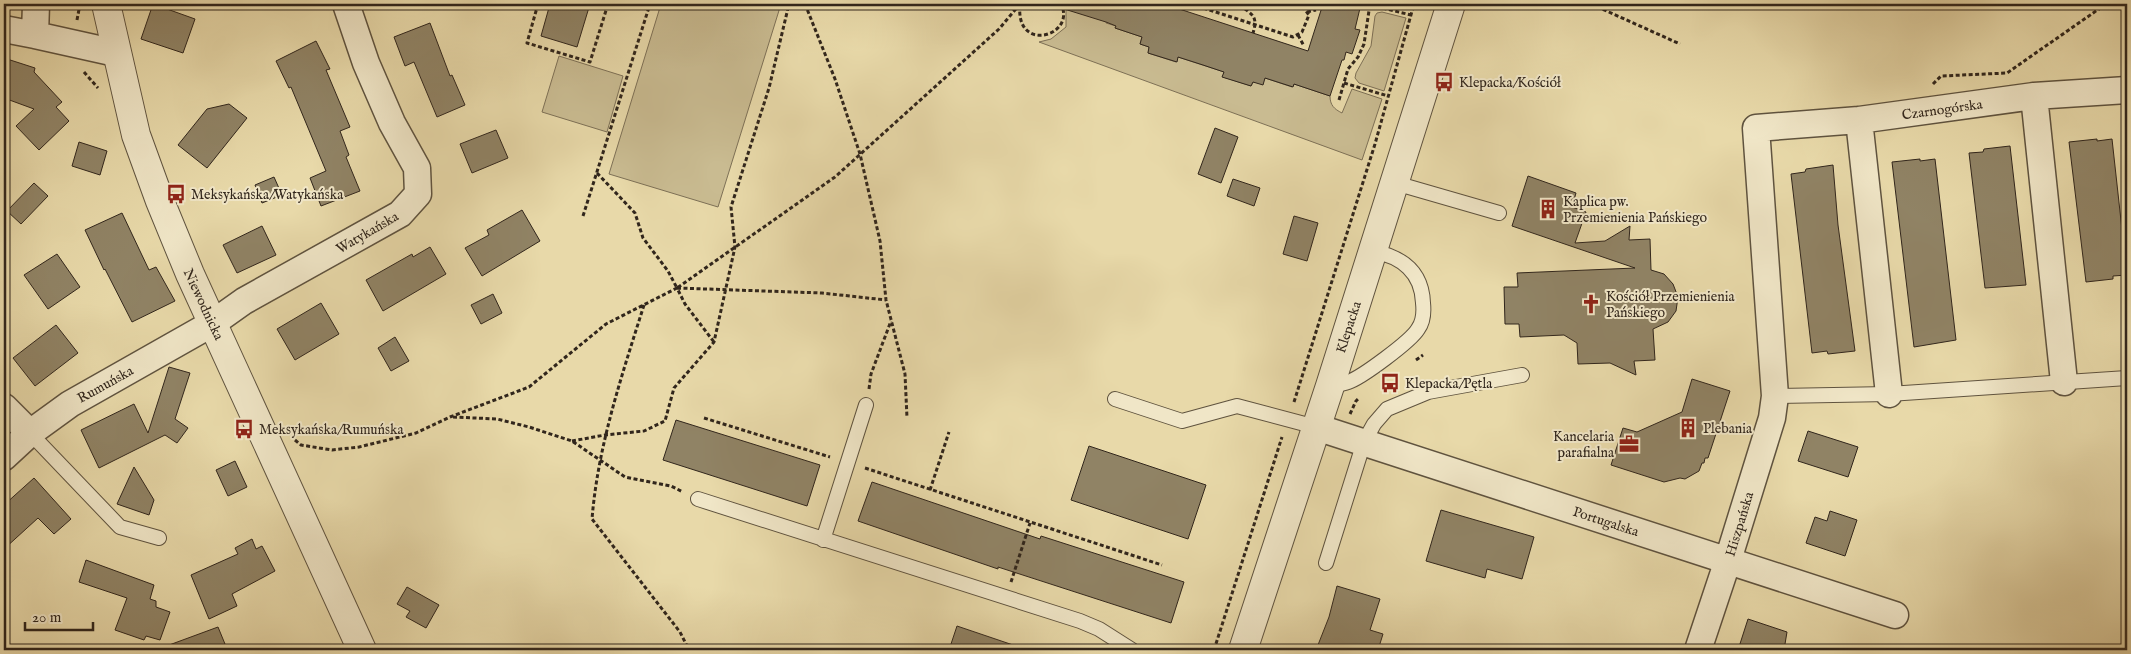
<svg xmlns="http://www.w3.org/2000/svg" width="2131" height="654" font-family="'IM FELL English',serif">
  <style>
    .green { fill: #c9bb91; stroke: #7d7056 }
    .building { fill: #908365; stroke: #31261c }
    .lines { fill: none; stroke-linecap: round; stroke-linejoin: round }
    .service-casing { stroke: #5f533f; stroke-width: 16 }
    .minor-casing { stroke: #5f533f; stroke-width: 29 }
    .tertiary-casing { stroke: #5f533f; stroke-width: 30 }
    .path { stroke: #31261c; stroke-width: 3; stroke-dasharray: 4 2.5; stroke-linecap: butt }
    .service { stroke: #f0e6c7; stroke-width: 14 }
    .minor { stroke: #f0e6c7; stroke-width: 26 }
    .tertiary { stroke: #f0e6c7; stroke-width: 28 }
    .labels { text-anchor: middle; stroke-width: 4; stroke-linejoin: round; paint-order: stroke }
    .poi-label { font-size: 14px; fill: #31261c; stroke: #f0e6c7; text-anchor: start }
    .street-label { font-size: 14px; fill: #31261c; stroke: #f0e6c7 }
  </style>
  <rect width="100%" height="100%" fill="#e8d9a9"/>
  <filter id="stains"><feTurbulence type="fractalNoise" baseFrequency=".004" numOctaves="4"/><feColorMatrix values="0 0 0 0 .2 0 0 0 0 .09 0 0 0 0 .02 0 0 0 .5 -.17"/></filter>
  <radialGradient id="worn" r=".72"><stop offset=".6" stop-color="#630" stop-opacity="0"/><stop offset="1" stop-color="#630" stop-opacity=".3"/></radialGradient>
  <path class="green" d="M661 4H781L718 207 609 174Z
    M1066 4H1082L1079 13 1107 17 1106 23 1116 26 1115 28 1142 37 1140 44 1149 47 1148 53 1176 62 1178 57 1224 72 1223 77 1251 86 1253 82 1265 78 1292 87 1294 84 1330 96C1330 105 1334 109 1342 113L1352 89 1382 99 1362 160 1039 42 1051 39 1066 27Z
    M1382 12 1406 18 1384 91 1359 83 1355 78 1356 73 1371 46 1375 16 1377 13Z
    M559 56 623 76 607 132 542 112Z"/>
  <path class="building" d="M153 4 195 19 183 53 141 39Z
    M550 4H590L577 47 541 36Z
    M1062 4H1164L1308 51 1323 4H1361L1355 29 1360 30 1352 54 1346 52 1344 60H1342L1330 96 1294 84 1293 87 1265 78 1263 85 1253 82 1251 86 1222 77 1224 72 1203 65 1178 57 1177 62 1148 53 1149 47 1140 44 1142 37 1115 28 1116 26 1106 22 1061 8Z
    M430 23 450 76 452 75 465 105 437 117 414 62 405 66 394 37Z
    M316 41 330 69 326 70 350 127 340 131 349 155 346 157 360 191 321 206 310 178 326 171 291 87 289 88 276 61Z
    M4 58 35 68 34 72 62 102 56 107 69 121 39 150 16 126 34 109 4 98Z
    M229 104 247 118 207 168 178 145 207 109Z
    M1215 128 1238 137 1221 183 1198 174Z
    M496 130 508 158 472 173 460 144Z
    M2097 139V141L2112 139 2127 275 2113 276V279L2086 282 2069 142Z
    M79 142 107 151 100 175 72 166Z
    M2010 146 2026 285 1985 288 1969 153 1983 152 1984 149Z
    M1920 159V161L1935 159 1956 340 1914 347 1892 162Z
    M1833 165 1838 225 1855 351 1828 354 1827 351 1812 353 1791 174 1805 172 1806 169Z
    M1528 176 1576 193 1572 207 1586 212 1575 243 1605 241 1630 226 1629 240 1650 239 1651 270 1664 274 1673 284 1678 297 1676 311 1668 322 1653 329 1655 360 1634 361 1636 375 1610 363 1578 364 1577 343 1564 335 1520 337 1519 324H1505L1504 287H1518L1517 273 1635 268 1512 226Z
    M274 177 282 195 262 203 255 185Z
    M1233 179 1260 188 1254 206 1227 196Z
    M34 183 48 196 21 224 7 211Z
    M522 210 540 241 482 276 465 248 489 235 487 230Z
    M122 213 149 270 156 267 175 301 132 322 105 269 104 270 85 230Z
    M1294 216 1318 223 1307 261 1283 254Z
    M262 226 276 255 237 273 223 245Z
    M430 247 446 274 383 311 366 280 412 254 413 257Z
    M57 254 80 287 48 309 24 275Z
    M493 294 502 313 481 324 471 305Z
    M321 303 339 334 295 360 277 329Z
    M56 325 78 353 35 386 13 358Z
    M395 337 409 361 391 371 378 348Z
    M169 367 190 373 175 419 188 428 177 443 165 435 99 468 81 430 134 404 148 433Z
    M1692 379 1730 391 1708 458H1705L1704 463H1702L1699 471 1685 479 1680 478 1664 482 1611 465 1623 428 1637 432 1682 412Z
    M676 420 820 465 807 506 663 460Z
    M1808 431 1858 447 1848 477 1798 461Z
    M1089 446 1206 485 1188 539 1071 500Z
    M235 461 247 487 228 496 216 470Z
    M134 467 154 500 149 515 117 504Z
    M34 478 71 519 54 534 38 518 4 549V505Z
    M872 482 1040 539 1041 536 1184 582 1171 623 998 567V569L858 521Z
    M1441 510 1534 537 1522 579 1487 569 1485 578 1426 561Z
    M1830 511 1857 520 1845 556 1806 543 1815 517 1827 521Z
    M252 539 256 549 262 546 275 571 232 594 237 606 209 619 191 575 238 554 235 548Z
    M86 560 154 585 150 599 156 601V607L170 612 160 640 146 636 144 640 115 630 127 598 79 582Z
    M1337 586 1380 599 1370 630 1383 634 1378 650H1316L1329 617Z
    M407 587 439 605 426 628 406 617 410 611 397 604Z
    M1748 619 1787 632 1784 650H1738Z
    M957 626 1019 647 1018 650H949Z
    M218 627 225 644 209 650H161V648Z"/>
  <g class="lines">
    <defs>
      <path id="service" d="M1395 183 1499 213
        M1330 386C1336 385 1343 384 1348 382 1361 378 1411 341 1418 329 1423 322 1424 312 1423 303 1422 272 1402 257 1373 251
        M1775 396 1889 394 2127 378
        M1115 399 1182 421 1237 406 1316 427
        M30 433 120 527 159 538
        M698 499 1080 621 1099 629 1132 650
        M823 540 866 405
        M1326 563 1364 442 1374 424 1387 409 1428 392 1522 375"/>
      <path id="minor" d="M36 4 35 35 116 53
        M4 29 35 35
        M2034 96 2064 382
        M1859 120 1889 394
        M4 407 30 433
        M1316 427 1895 615
        M4 457 30 433 70 404 213 323 244 301 400 214 418 194 417 168 392 123 366 63 346 4
        M1698 650 1728 560 1772 418 1775 396 1756 128 1859 120 2034 96 2127 90"/>
      <path id="tertiary" d="M106 4 136 135 160 201 190 274 362 650
        M1243 650 1330 386 1451 4"/>
    </defs>
    <use href="#service" class="service-casing"/>
    <use href="#minor" class="minor-casing"/>
    <use href="#tertiary" class="tertiary-casing"/>
    <path class="path" d="M538 4 527 43 590 62 608 4
      M805 4 835 79 860 154 880 241 886 300 905 374 907 418
      M1191 4 1293 37 1302 32 1309 15 1303 7 1292 4
      M1240 4C1250 15 1259 14 1253 33
      M1591 4 1680 44
      M1020 5C1015 54 1077 36 1061 4
      M1370 5 1411 15
      M1177 8 1179 4
      M1307 12 1316 10
      M77 20 80 4
      M1298 35 1304 46
      M84 72 98 88
      M1344 83 1388 96
      M1933 84 1941 76 2007 73 2106 4
      M1339 100 1348 69 1358 57 1364 44 1370 4
      M597 173 635 213 643 238 668 271 677 288 835 177 999 29 1020 4
      M583 216 650 4
      M677 288 822 293 886 300
      M644 305C622 375 598 445 592 519L680 632 689 650
      M1416 360 1423 355
      M869 389 871 374 891 321
      M1294 402 1375 144 1414 4
      M1350 414 1356 401 1359 398
      M453 417 497 419 529 427 572 441 625 477 671 486 683 492
      M704 418 830 457
      M295 440 301 445 332 450 359 447 416 433 450 417 529 387 606 324 677 288 685 304 714 342
      M572 441 605 435 644 431 665 421 674 388 714 342 735 247 731 207 769 88 789 4
      M865 468 1162 565
      M930 490 949 432
      M1011 582 1030 523
      M1214 650 1282 437"/>
    <use href="#service" class="service"/>
    <use href="#minor" class="minor"/>
    <use href="#tertiary" class="tertiary"/>
  </g>
  <defs>
    <symbol id="bus-bare" viewBox="-9 -9 18 18"><path d="M-5-6H5V4H4V6H2V4H-2V6H-4V4H-5ZM-3.5-4V0h7V-4ZM-3.5 1.2v1.5H-2V1.2ZM2 1.2v1.5H3.5V1.2Z" fill="#8f2418" stroke="#f0e6c7" stroke-width="2.5" paint-order="stroke"/></symbol>
    <symbol id="building-bare" viewBox="-9 -9 18 18"><path d="M-4-6H4V6H1V3H-1V6H-4ZM-2.5-4.3h1.7v1.8h-1.7ZM.8-4.3h1.7v1.8H.8ZM-2.5-1h1.7V.8h-1.7ZM.8-1h1.7V.8H.8Z" fill="#8f2418" stroke="#f0e6c7" stroke-width="2.5" paint-order="stroke"/></symbol>
    <symbol id="church-bare" viewBox="-9 -9 18 18"><path d="M-1.2-6h2.4v3.5h3.3v2.4h-3.3V6h-2.4V-.1h-3.3v-2.4h3.3Z" fill="#8f2418" stroke="#f0e6c7" stroke-width="2.5" paint-order="stroke"/></symbol>
    <symbol id="office-bare" viewBox="-9 -9 18 18"><path d="M-6-3h4V-5.5h4V-3h4V5H-6ZM-1-4.5V-3h2v-1.5ZM-6 0V1H6V0Z" fill="#8f2418" stroke="#f0e6c7" stroke-width="2.5" paint-order="stroke"/></symbol>
  </defs>
  <g fill-rule="evenodd">
    <use href="#bus-bare" x="1430" y="68" width="28" height="28"/>
    <use href="#bus-bare" x="162" y="180" width="28" height="28"/>
    <use href="#building-bare" x="1534" y="195" width="28" height="28"/>
    <use href="#church-bare" x="1577" y="290" width="28" height="28"/>
    <use href="#bus-bare" x="1376" y="369" width="28" height="28"/>
    <use href="#building-bare" x="1674" y="414" width="28" height="28"/>
    <use href="#bus-bare" x="230" y="415" width="28" height="28"/>
    <use href="#office-bare" x="1615" y="430" width="28" height="28"/>
  </g>
  <g class="labels">
    <g class="poi-label">
      <text x="1459" y="87">Klepacka/Kościół</text>
      <text x="191" y="199">Meksykańska/Watykańska</text>
      <text x="1563" y="206">Kaplica pw.<tspan x="1563" dy="16">Przemienienia Pańskiego</tspan></text>
      <text x="1606" y="301">Kościół Przemienienia<tspan x="1606" dy="16">Pańskiego</tspan></text>
      <text x="1405" y="388">Klepacka/Pętla</text>
      <text x="1703" y="433">Plebania</text>
      <text x="259" y="434">Meksykańska/Rumuńska</text>
      <text x="1614" y="441" text-anchor="end">Kancelaria<tspan x="1614" dy="16">parafialna</tspan></text>
    </g>
    <g class="street-label">
      <text transform="translate(1942 109) rotate(-8)" y="5">Czarnogórska</text>
      <text transform="translate(367 232) rotate(-30)" y="5">Watykańska</text>
      <text transform="translate(204 304) rotate(65)" y="5">Niewodnicka</text>
      <text transform="translate(1348 327) rotate(-72)" y="5">Klepacka</text>
      <text transform="translate(105 384) rotate(-29)" y="5">Rumuńska</text>
      <text transform="translate(1606 521) rotate(18)" y="5">Portugalska</text>
      <text transform="translate(1739 524) rotate(-73)" y="5">Hiszpańska</text>
    </g>
  </g>
  <rect width="2131" height="654" fill="none" stroke="#e8d9a9" stroke-width="20"/>
  <rect x="5" y="5" width="2121" height="644" fill="none" stroke="#31261c" stroke-width="2.5"/>
  <rect x="10" y="10" width="2111" height="634" fill="none" stroke="#31261c"/>
  <path d="M25 622v8h68v-8" fill="none" stroke="#31261c" stroke-width="2.5"/>
  <text x="32" y="622" font-size="15" fill="#31261c" stroke="#f0e6c7" stroke-width="4" paint-order="stroke">20 m</text>
  <rect width="100%" height="100%" filter="url(#stains)"/>
  <rect width="100%" height="100%" fill="url(#worn)"/>
</svg>
